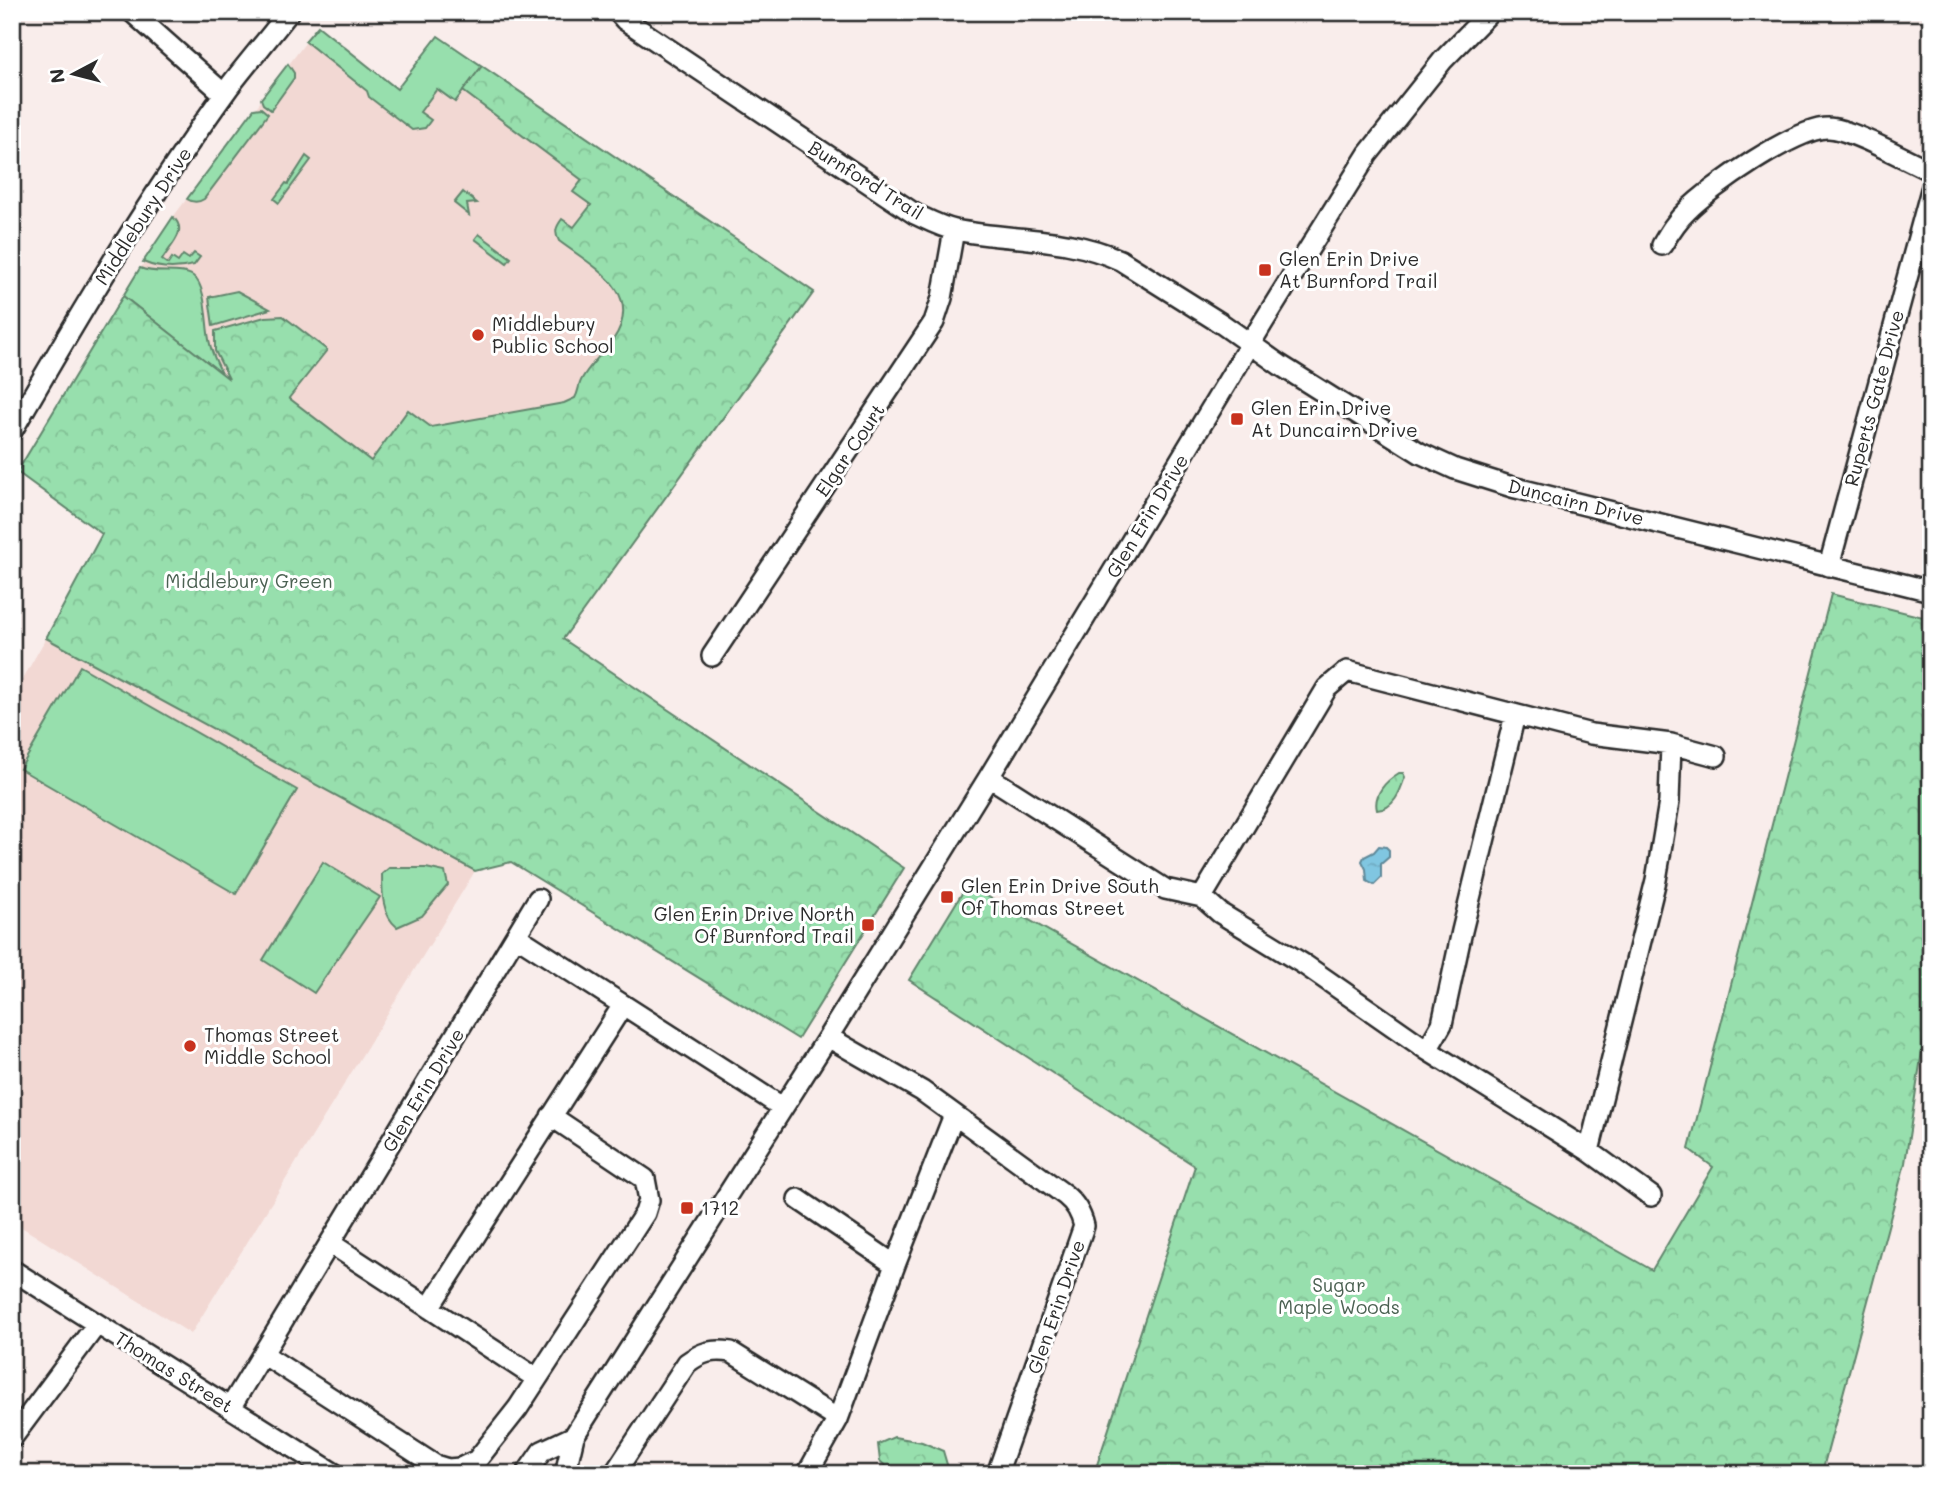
<svg xmlns="http://www.w3.org/2000/svg" width="1943" height="1486" font-family="Mali,sans-serif">
  <style>
    .built { fill: #f2d8d3 }
    .green { fill: #97dfad; stroke: #61856c; stroke-width: 2 }
    .forest { fill: url(#forest-crowns); stroke: #61856c; stroke-width: 2 }
    .water { fill: url(#water-ripples); stroke: #5e8898; stroke-width: 2 }
    .lines { fill: none; stroke-linecap: round; stroke-linejoin: round }
    .minor-casing { stroke: #2b2b2b; stroke-width: 24 }
    .minor { stroke: #fff; stroke-width: 19 }
    .poi-dot { fill: #c8321e; stroke: #fff; stroke-width: 2.5 }
    .labels { text-anchor: middle; stroke-width: 6; stroke-linejoin: round; paint-order: stroke }
    .street-label { font-size: 19px; fill: #2b2b2b; stroke: #fff }
    .poi-label { font-size: 19px; fill: #2b2b2b; stroke: #fff; text-anchor: start }
    .park-label { font-size: 19px; fill: #4b6152; stroke: #fff }
  </style>
  <defs>
    <pattern id="forest-crowns" width="20" height="18" patternUnits="userSpaceOnUse" patternTransform="scale(1.75)"><rect width="20" height="18" fill="#97dfad"/><path d="M2 6a3 3 0 1 1 6 0M12 15a3 3 0 1 1 6 0" fill="none" stroke="#82c095"/></pattern>
    <pattern id="water-ripples" width="26" height="14" patternUnits="userSpaceOnUse" patternTransform="scale(1.75)"><rect width="26" height="14" fill="#80c6e1"/><path d="M2 4q2-2 4 0t4 0M15 11q2-2 4 0t4 0" fill="none" stroke="#6faac1"/></pattern>
  </defs>
  <rect width="100%" height="100%" fill="#f9edeb"/>
  <filter id="ink" filterUnits="userSpaceOnUse"><feTurbulence type="fractalNoise" baseFrequency=".0143" numOctaves="2"/><feDisplacementMap in="SourceGraphic" scale="14" xChannelSelector="R" yChannelSelector="G"/><feConvolveMatrix kernelMatrix="1 2 1 2 8 2 1 2 1" color-interpolation-filters="sRGB"/></filter>
  <g filter="url(#ink)">
    <path class="built" d="M318 26 397 89 438 36 814 292 563 639 123 296 173 217Z
      M46 638 475 871 191 1334 12 1221V698Z"/>
    <path class="green" d="M318 26 397 89 438 36 482 66 455 102 437 89 420 112 431 120 425 128 412 130 369 97 367 91 305 41Z
      M288 64 294 73V78L271 110 263 104 261 99Z
      M261 108 268 114 204 199C198 203 193 203 187 199L254 109Z
      M306 156 311 160 279 203 274 199 286 183 288 184Z
      M463 192 477 203 467 204 469 215 454 203Z
      M173 217C189 231 170 246 162 260L168 264 172 258 178 262 183 255 189 259 194 253 200 257 194 265C178 269 159 269 143 262Z
      M479 234 511 258 507 263 475 239Z
      M140 268C155 275 181 268 193 276 208 287 205 327 210 344 212 355 218 364 222 374L123 296Z
      M237 291 270 309 213 326 209 297Z
      M80 666 297 790 236 894 20 769Z
      M323 862 380 897 314 993 263 960Z
      M389 868H426L445 872 448 885 422 916 397 927C382 915 382 893 382 874Z"/>
    <path class="forest" d="M482 66 814 292 563 639 904 868 798 1039 511 862 475 871 46 638 102 534 17 472 123 296 229 379 215 351V331L265 317 283 316 327 350 289 398 371 461 408 410 431 427 564 403 575 398C578 393 578 389 580 383 585 369 604 352 613 340 646 292 592 266 559 241 554 232 556 227 562 219L574 227 591 205 573 192 582 180 463 91Z
      M1831 594 1931 619V992L1905 1163 1822 1472 1827 1474H1094L1195 1166 909 980 967 885 1652 1270 1713 1167 1689 1149Z
      M1399 773H1403L1405 777C1400 792 1394 809 1377 810 1373 794 1386 781 1399 773Z
      M894 1437 922 1442 943 1451 948 1468 943 1474H894L880 1461 878 1444Z"/>
    <path class="water" d="M1379 846 1386 847 1389 850V857L1381 864V878L1374 885 1367 881 1366 869 1362 861 1364 857 1374 852Z"/>
    <g class="lines">
      <defs>
        <path id="minor" d="M132 12 224 94
          M618 12 625 20 915 214C928 220 941 227 955 230 1011 241 1068 236 1120 260L1222 324 1280 365 1420 453 1455 469 1512 487 1931 591
          M1662 245C1669 233 1676 221 1687 211 1709 188 1797 127 1828 128 1850 128 1908 161 1931 171
          M12 431C80 313 149 197 229 87 248 62 269 38 289 12
          M1829 566 1931 190
          M712 656 934 322 942 298 954 230
          M989 777 1165 889 1202 897 1220 913 1305 965 1427 1050 1589 1151 1651 1196
          M1202 897 1327 688 1347 671 1591 734 1671 744 1716 756
          M516 936 782 1107
          M828 1037 922 1091 1065 1195C1076 1204 1081 1213 1084 1226L997 1474
          M1427 1050 1442 1024 1462 931 1515 715
          M1589 1151 1656 880 1669 802 1671 744
          M798 1199 895 1265
          M330 1243 536 1378
          M12 1270 335 1474
          M429 1308 623 1005
          M263 1354 435 1465 448 1469 460 1468 477 1460 518 1408 645 1213 649 1200 645 1179 551 1116
          M230 1408 538 899
          M12 1438 97 1324
          M526 1474 542 1451 574 1436
          M565 1474 574 1436 828 1037 989 777 1264 321 1368 154 1443 60 1490 12
          M614 1474 687 1363C702 1352 712 1349 731 1352L838 1419
          M807 1474 838 1419 895 1265 954 1115"/>
      </defs>
      <use href="#minor" class="minor-casing"/>
      <use href="#minor" class="minor"/>
    </g>
  </g>
  <g class="poi-dot">
    <rect x="1258" y="263" width="14" height="14" rx="3.5"/>
    <circle cx="478" cy="335" r="7"/>
    <rect x="1230" y="412" width="14" height="14" rx="3.5"/>
    <rect x="940" y="890" width="14" height="14" rx="3.5"/>
    <rect x="861" y="918" width="14" height="14" rx="3.5"/>
    <circle cx="190" cy="1046" r="7"/>
    <rect x="680" y="1201" width="14" height="14" rx="3.5"/>
  </g>
  <g class="labels">
    <g class="street-label">
      <text transform="translate(866 180) rotate(32)" y="7">Burnford Trail</text>
      <text transform="translate(143 216) rotate(-57)" y="7">Middlebury Drive</text>
      <text transform="translate(1874 398) rotate(-75)" y="7">Ruperts Gate Drive</text>
      <text transform="translate(850 450) rotate(-56)" y="7">Elgar Court</text>
      <text transform="translate(1576 502) rotate(14)" y="7">Duncairn Drive</text>
      <text transform="translate(1147 516) rotate(-59)" y="7">Glen Erin Drive</text>
      <text transform="translate(423 1090) rotate(-59)" y="7">Glen Erin Drive</text>
      <text transform="translate(1056 1307) rotate(-71)" y="7">Glen Erin Drive</text>
      <text transform="translate(174 1372) rotate(32)" y="7">Thomas Street</text>
    </g>
    <g class="poi-label">
      <text x="1279" y="266">Glen Erin Drive<tspan x="1279" dy="22">At Burnford Trail</tspan></text>
      <text x="492" y="331">Middlebury<tspan x="492" dy="22">Public School</tspan></text>
      <text x="1251" y="415">Glen Erin Drive<tspan x="1251" dy="22">At Duncairn Drive</tspan></text>
      <text x="961" y="893">Glen Erin Drive South<tspan x="961" dy="22">Of Thomas Street</tspan></text>
      <text x="854" y="921" text-anchor="end">Glen Erin Drive North<tspan x="854" dy="22">Of Burnford Trail</tspan></text>
      <text x="204" y="1042">Thomas Street<tspan x="204" dy="22">Middle School</tspan></text>
      <text x="701" y="1215">1712</text>
    </g>
    <g class="park-label">
      <text x="249" y="588">Middlebury Green</text>
      <text x="1339" y="1292">Sugar<tspan x="1339" dy="22">Maple Woods</tspan></text>
    </g>
  </g>
  <rect width="1943" height="1486" fill="none" stroke="#fff" stroke-width="42"/>
  <rect x="21" y="21" width="1901" height="1444" fill="none" stroke="#2b2b2b" stroke-width="2.5" filter="url(#ink)"/>
  <g transform="translate(74 74) rotate(263)" stroke="#ffffff" stroke-width="5" paint-order="stroke">
  <path d="M0-5L12 26L0 18L-12 26Z" fill="#2b2b2b"/>
  <text y="-10" font-size="19" font-weight="bold" text-anchor="middle" fill="#2b2b2b">N</text>
  </g>
</svg>
